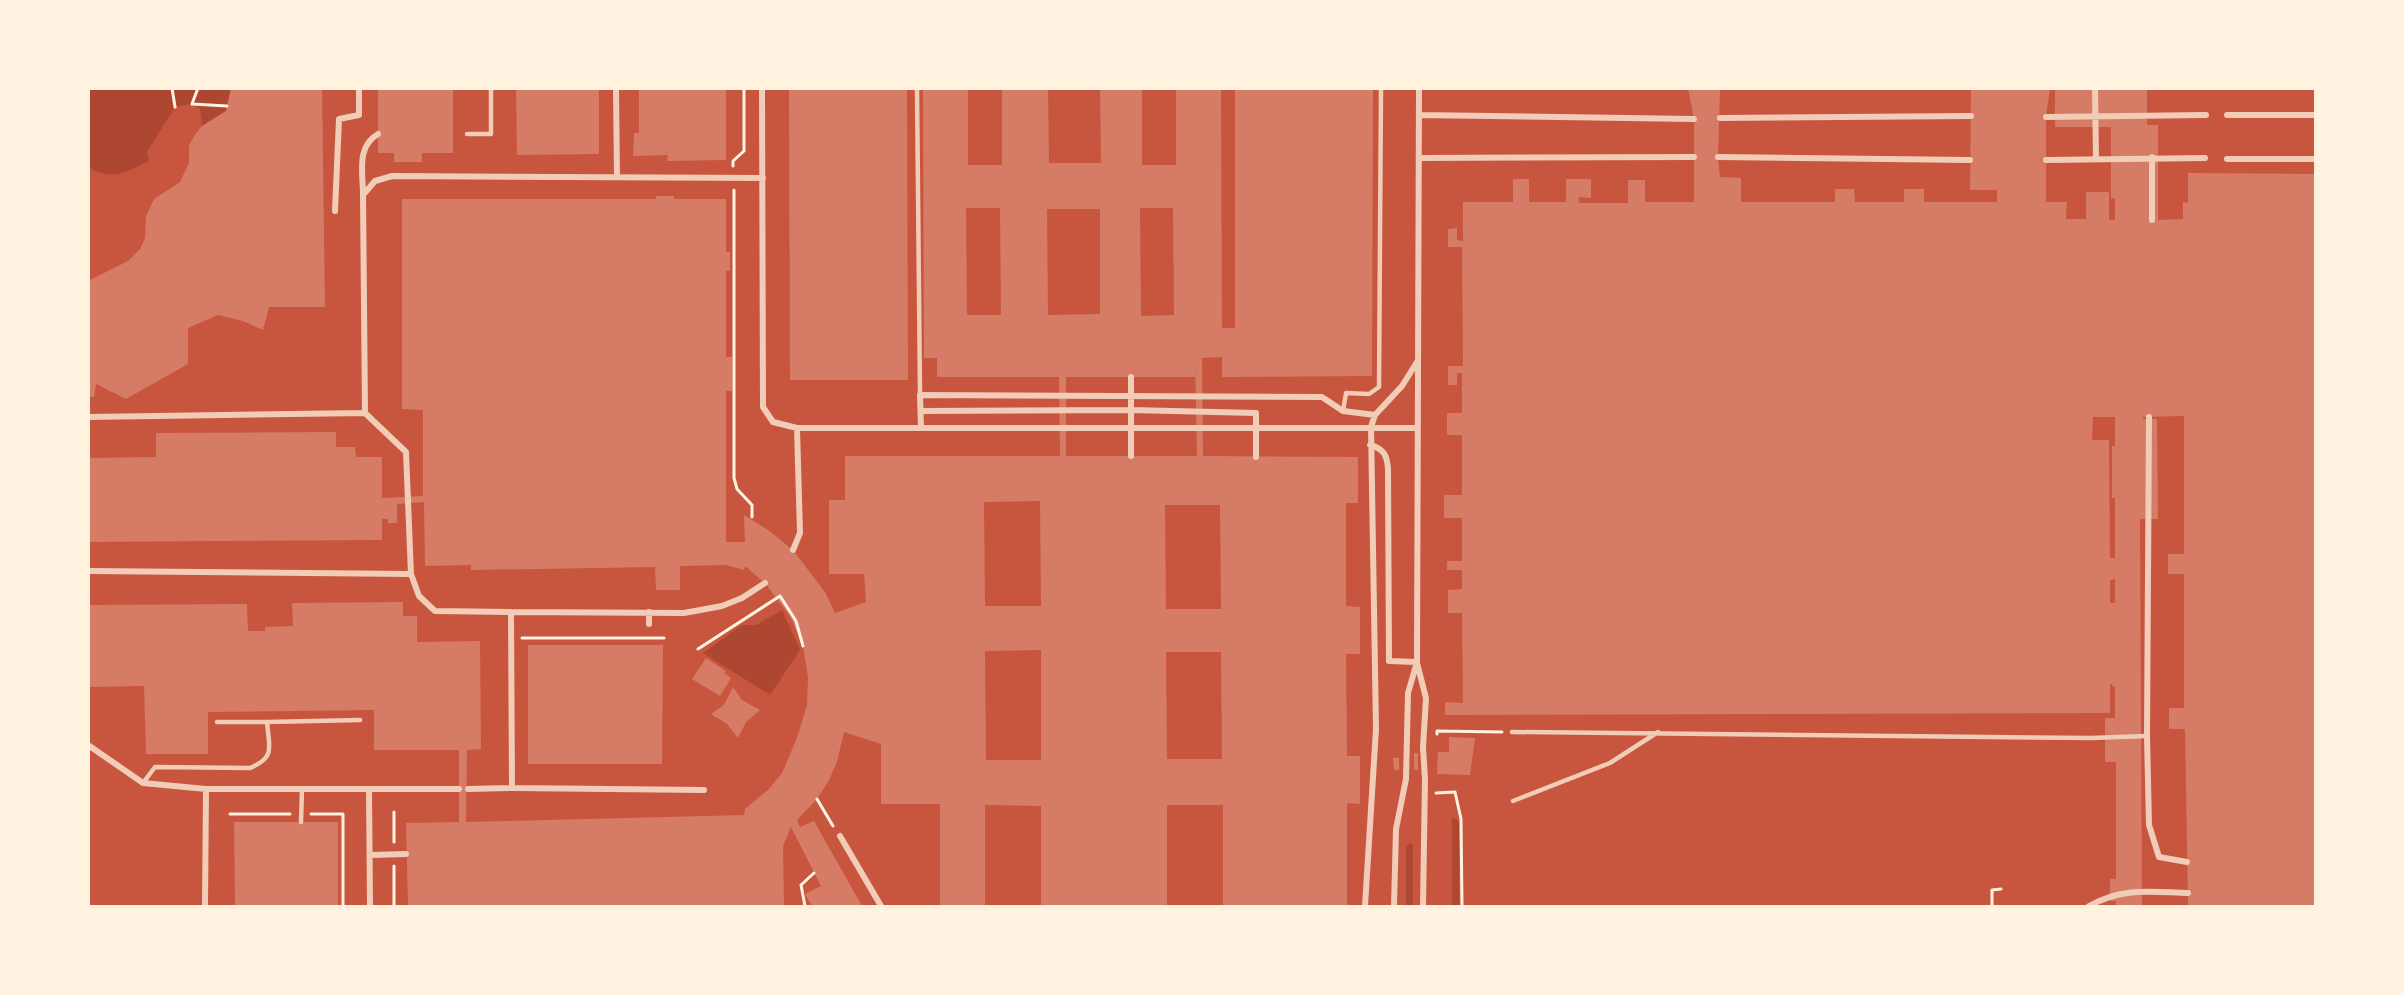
<svg xmlns="http://www.w3.org/2000/svg" width="2404" height="995" font-family="'DejaVu Sans',sans-serif">
  <style>
    .green { fill: #ae4732 }
    .building { fill: #d67c66; fill-rule: evenodd }
    .lines { fill: none; stroke-linecap: round; stroke-linejoin: round }
    .path { stroke: #fff3e0; stroke-width: 3 }
    .service { stroke: #f1ccb7; stroke-width: 4.5 }
    .minor { stroke: #f1ccb7; stroke-width: 6 }
  </style>
  <rect width="100%" height="100%" fill="#c8553d"/>
  <path class="green" d="M88 89H231L226 111 202 126 200 109 192 104 175 107 147 152 149 161C127 172 113 181 89 168Z
    M782 610 800 650 770 695 703 653 742 625H756Z
    M1452 817 1459 821V906H1452Z
    M1410 843 1413 845V906H1406V847Z"/>
  <path class="building" d="M231 88H322L325 307H269L263 330 243 321 218 315 188 328V364L126 399 96 384 94 397H88V281L128 261 140 249 145 238 146 216 154 199 180 182 189 163V146L194 136 202 126 226 111Z
    M378 88H453V153H422V162H394V153H378Z
    M516 88H599V154L517 155Z
    M639 88H726V160L667 161 668 155 633 156 634 133H639Z
    M789 88H907L908 380H790Z
    M923 88H968V165H1002V88H1048L1049 163H1101L1100 88H1142V165H1176V88H1221L1222 328H1235V88H1373L1372 376 1222 377V357L1202 358 1203 456 1358 457V503H1346V606L1360 607V654H1346L1347 756H1360V804L1347 803V906H1223V805H1167V906H1041V806L985 805V906H940V804H881V744L844 732 837 762 828 782 817 799 797 820 800 827 814 821 862 906H812L805 894 821 886 791 827 783 846 784 906H408L406 823 459 822V750H374V710L208 712V754H146L144 686 88 687V605L247 604 248 631H265V627L293 626 292 603 403 602V616H417V642L480 641 481 749 467 750 466 822 744 815 745 809 769 789 782 773 797 738 807 705 808 677 803 646 790 616 765 583 745 566 744 570 726 565 680 566V590H656L655 567 471 570V565L425 566 424 502 397 504V523H388V519H382V540L88 542V458L156 457V433L336 432V447H355L356 457H382V498L423 496V410L402 409V199H656V196H674V199H726V252H730V271H726V357H732V391H726V542H745L744 515 768 530 793 550 825 592 835 613 866 602 864 574H829V500H845V456H1060L1059 377H937V358H924ZM966 208H1000L1001 315H967ZM1140 208H1173L1174 315 1141 316ZM1047 209H1100V314L1048 315ZM1195 358 1197 456H1066V377H1195ZM1040 501 1041 606H985L984 502ZM1165 505H1220L1221 609H1166ZM1041 650V760H986L985 651ZM1166 652H1221L1222 759H1167Z
    M1688 88H1720L1718 157 1720 177 1741 178V202H1835V189H1854L1855 202H1904V189H1924V202H1997V190H1970L1971 88H2050L2046 117V202H2067L2066 219H2086V192H2109V220H2115V198L2111 199V127H2055V88H2147V125H2158V220L2183 219V202L2188 203V173L2316 174V906H2188L2185 729H2169V708H2184V574H2168V554H2184V416L2143 417V419H2157L2158 519H2140L2142 906H2116V901H2110V879H2116V762H2105V718H2115V687H2113L2112 684H2110V713L1445 715V702L1463 703 1462 613H1448V590L1462 589V570H1447V561H1462V518H1444V495H1462V435H1447V413H1462V373H1457V385H1448V366H1463L1462 247H1448V229L1457 228V240L1463 241V202H1513V179H1529V202H1566V179H1591V198L1579 197V203H1628V180H1645V202H1694V119ZM2093 417H2115V446H2112V498H2115V558H2110L2109 440H2092ZM2115 579V603H2110V580Z
    M528 645H663L662 764H528Z
    M706 658 726 671 724 673 731 678 720 696 692 679Z
    M733 687 742 700 760 710 746 722 738 738 727 724 711 714 724 705Z
    M1449 737 1475 738 1470 775 1437 774 1438 752H1449Z
    M1414 753H1418V770H1414Z
    M1393 758H1399V770H1394Z
    M234 822H338V906H235Z"/>
  <g class="lines">
    <path class="path" d="M172 88 175 107
      M198 88 192 104 227 106
      M733 166V161L744 151V88
      M734 190V478L737 489 752 505V517
      M522 638H664
      M698 649 780 596 796 621 803 646
      M1437 734V731L1502 732
      M1436 793 1455 792 1461 819 1462 906
      M817 799 833 826
      M394 812V842
      M230 814H290
      M311 814H343V906
      M394 906V866
      M805 906 801 885 814 873
      M1992 906V890L2001 889"/>
    <path class="service" d="M917 88 920 395
      M467 134H491V88
      M1343 411 1346 393 1369 394 1379 387 1381 88
      M267 722 360 720
      M1512 732 2091 738 2147 736
      M143 783 155 767 250 768C276 757 269 747 267 722H217
      M1513 801 1610 763 1658 732
      M301 822 302 789"/>
    <path class="minor" d="M616 88 617 177
      M762 88 763 407 773 422 797 428H1418
      M2095 88 2096 159
      M1419 115 1694 119
      M2227 115H2316
      M2046 117 2206 115
      M1720 118 1971 116
      M1718 157 1970 160
      M1419 158 1694 157
      M2227 159H2316
      M2046 160 2205 158
      M363 195C363 172 356 147 378 134
      M335 211 339 119 359 115V88
      M2152 220V157
      M1131 377V410L1256 413V457
      M921 411 1131 410V456
      M88 417 365 413
      M2149 417 2147 736 2149 825 2159 857 2187 862
      M921 427 920 395 1322 397 1343 411 1375 415
      M1370 445C1384 449 1387 455 1388 469L1389 661 1417 662
      M793 550 800 533 797 428
      M88 571 411 574
      M511 612 684 613 722 606 742 598 765 583
      M649 612V624
      M1417 663 1426 698 1423 747 1425 779 1423 906
      M88 745 143 783 206 789H459
      M512 788 704 790
      M369 789 370 906
      M468 789 512 788 511 612 435 611 419 596 411 574 406 452 365 413 363 195 375 181 392 176 763 178
      M840 836 881 906
      M370 855 406 854
      M205 906 206 789
      M1365 906 1376 729 1371 427 1375 415 1402 386 1417 362
      M1394 906 1396 829 1406 779 1408 693 1417 662 1419 88
      M2089 906C2122 887 2151 892 2188 893"/>
  </g>
  <rect width="2404" height="995" fill="none" stroke="#fff3e0" stroke-width="180"/>
</svg>
